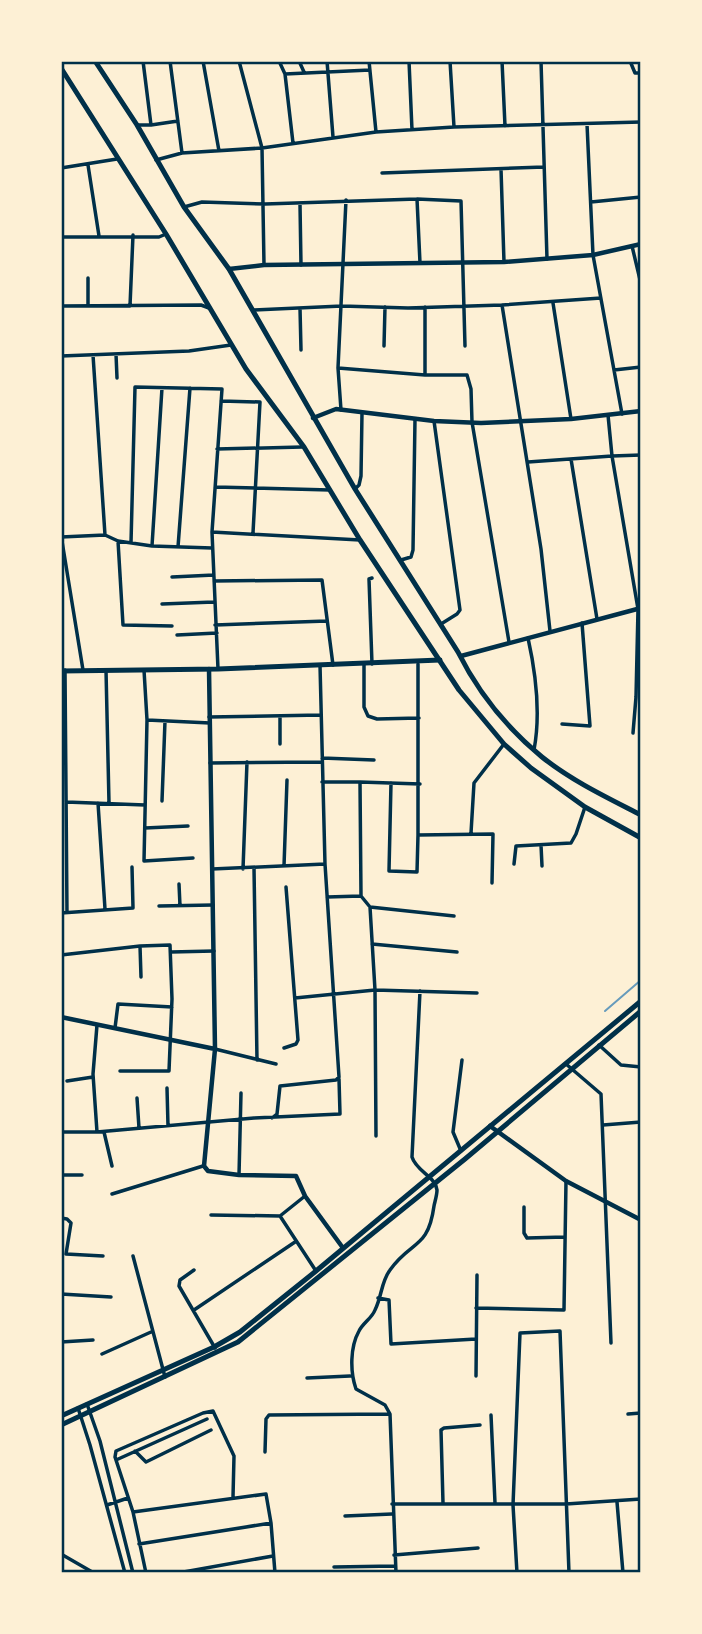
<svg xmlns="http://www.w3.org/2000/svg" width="702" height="1634" font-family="'DM Sans',sans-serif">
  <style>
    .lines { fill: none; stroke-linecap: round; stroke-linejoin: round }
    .stream { stroke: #669bbc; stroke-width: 2 }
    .minor { stroke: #003049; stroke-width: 3.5 }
    .tertiary { stroke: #003049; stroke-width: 4.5 }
    .secondary { stroke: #003049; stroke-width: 5 }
    .primary { stroke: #003049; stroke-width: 5 }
    .neatline { fill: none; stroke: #003049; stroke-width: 2.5 }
  </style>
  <rect width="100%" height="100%" fill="#fdf0d5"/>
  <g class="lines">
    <path class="stream" d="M605 1011 641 980"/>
    <path class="minor" d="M143 61 151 125 178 121
      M170 61 182 153
      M203 61 219 151
      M239 61 262 148 264 265
      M279 61 285 74 293 143
      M299 61 304 72
      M327 61 333 137
      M369 61 376 132 454 127 641 122
      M409 61 412 130
      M450 61 454 127
      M502 61 505 126
      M541 61 547 259
      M630 61 635 73H641
      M285 74 370 70
      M587 124 593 255 622 414
      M137 125H151
      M156 160 182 153 262 148 376 132
      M88 165 99 236
      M61 168 117 159
      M501 169 504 262
      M382 173 544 167
      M417 199 420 263
      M591 202 641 197
      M300 204 301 265
      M184 207 202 202 265 204 417 199 461 201 465 346
      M61 237H159L166 234
      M632 246 641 284
      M88 278V306
      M553 303 571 419
      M502 305 601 298
      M61 306 201 305 209 308
      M130 306 133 235
      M300 308 301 350
      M253 310 342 306 408 308 502 305 541 549 550 631
      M384 346 385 307
      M116 354 117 378
      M93 355 105 535
      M61 356 189 351 231 345
      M338 368 425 375H467L471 389 472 422 509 642
      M614 370 641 367
      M425 375V307
      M221 401 260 402 253 533
      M341 410 338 368 346 200
      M608 415 612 456 641 455
      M434 421 460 610 457 614 441 624
      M217 449 302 447
      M571 459 597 619
      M528 462 612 456 638 609 636 697 633 733
      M215 487 330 490
      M355 489 359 485 361 476 362 413
      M212 532 360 540
      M61 535 83 670
      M61 537 105 535 118 541 152 546 212 548
      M118 541 123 625 172 626
      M131 543 135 387 222 389 212 532 218 669
      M152 546 162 388
      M178 547 190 388
      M401 560 411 557 413 550 415 419
      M172 577 214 575
      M214 581 322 580 333 665
      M162 604 214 602
      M215 625 327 621
      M177 635 217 633
      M528 638C536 674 541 713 534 750
      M364 664V707L368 716 377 719 419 718
      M372 664 369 579 372 578
      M418 664V835L493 834 492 883
      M65 670 67 913
      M106 670 109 803
      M144 670 147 720 144 861 193 858
      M280 716V744
      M209 717 321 715
      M147 720 210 723
      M562 724 590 726 582 623
      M322 758 374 760
      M210 763 322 762
      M322 782H360L361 896 370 907 375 990 376 1136
      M360 782 420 784
      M391 783 389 871 417 872 418 835
      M162 801 165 721
      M66 802 145 805
      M98 803 105 909
      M145 828 188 826
      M471 833 474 783 504 744
      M541 845 542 866
      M514 864 516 846 571 843 576 834 585 807
      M284 866 287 780
      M254 868 257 1060
      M212 869 325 864
      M243 869 247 762
      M179 884 180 906
      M327 897 361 896
      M159 906 213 905
      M370 907 454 916
      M61 913 133 908 132 867
      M372 944 457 952
      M140 946 141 977
      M171 952 214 951
      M61 955 140 946 170 945 172 999 169 1071H120
      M295 998 375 990 477 993
      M97 1025 93 1074 97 1132
      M115 1028 118 1004 172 1007
      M599 1045 621 1065 641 1067
      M284 1048 296 1044 298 1040 286 887
      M215 1049 276 1064
      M566 1064 601 1094 611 1343
      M67 1081 93 1077
      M167 1088 168 1126
      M137 1098 139 1128
      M272 1118 277 1114 280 1086 336 1080 339 1077 325 864 320 665
      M603 1125 641 1122
      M61 1132H97L254 1118 340 1114 339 1079
      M104 1132 112 1166
      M461 1151 453 1132 462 1060
      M61 1175H82
      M239 1175 241 1093
      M112 1194 203 1166
      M524 1207V1233L527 1238 565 1237
      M211 1215 280 1216 316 1271
      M280 1216 305 1196
      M61 1218 67 1219 71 1223 66 1254 103 1256
      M133 1256 165 1377
      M194 1270 180 1280 179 1286 215 1348
      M61 1294 111 1297
      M378 1298 389 1300 391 1344 476 1339
      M476 1308 564 1310 566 1181
      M194 1310 295 1242
      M61 1342 93 1340
      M102 1354 151 1332
      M476 1376 477 1275
      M307 1378 350 1376
      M87 1404 100 1441 133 1573
      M78 1408 90 1445 125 1573
      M628 1414 641 1413
      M491 1415 495 1503
      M135 1451 146 1462 211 1430
      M265 1452 266 1419 269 1415 389 1414
      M116 1460 207 1419
      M617 1502 623 1573
      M443 1503 441 1430 444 1428 480 1425
      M392 1504H566L641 1499
      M107 1505 128 1498
      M133 1512 266 1494 271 1523 275 1573
      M345 1516 392 1514
      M139 1544 271 1523
      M61 1554 94 1573
      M394 1555 478 1548
      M334 1567 395 1566
      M146 1573 133 1512 115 1457 116 1451 203 1413 213 1411 234 1456 233 1497
      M178 1573 273 1556
      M396 1573 390 1414 385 1405 356 1389C350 1372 350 1347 359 1331 363 1323 372 1318 375 1310 382 1296 381 1282 390 1270 411 1240 428 1250 434 1206 435 1201 437 1195 437 1190 436 1177 416 1171 412 1157L420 991
      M517 1573 513 1505 520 1333 560 1331 569 1573"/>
    <path class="tertiary" d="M229 269 264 265 504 262 593 255 641 244
      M313 418 336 409 434 421 481 423 571 419 641 411
      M461 656 641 608
      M209 669 215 1049
      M61 1017 215 1049 204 1166 208 1171 239 1175 296 1176 305 1196 343 1248
      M490 1126 566 1181 641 1220"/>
    <path class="secondary" d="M61 671 218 669 440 660
      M61 1416 214 1347 240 1332 316 1271 641 1001
      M61 1425 238 1342 465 1159 641 1011"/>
    <path class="primary" d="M95 61 137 125 184 207 229 269 355 489 458 652C478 692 508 729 542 757 572 781 608 798 641 815
      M61 68 166 234 246 369 304 447 360 540 459 690 504 744 531 768 585 807 641 838"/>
  </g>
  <rect width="702" height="1634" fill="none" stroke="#fdf0d5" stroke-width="126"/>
  <rect x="63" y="63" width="576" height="1508" class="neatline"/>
</svg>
